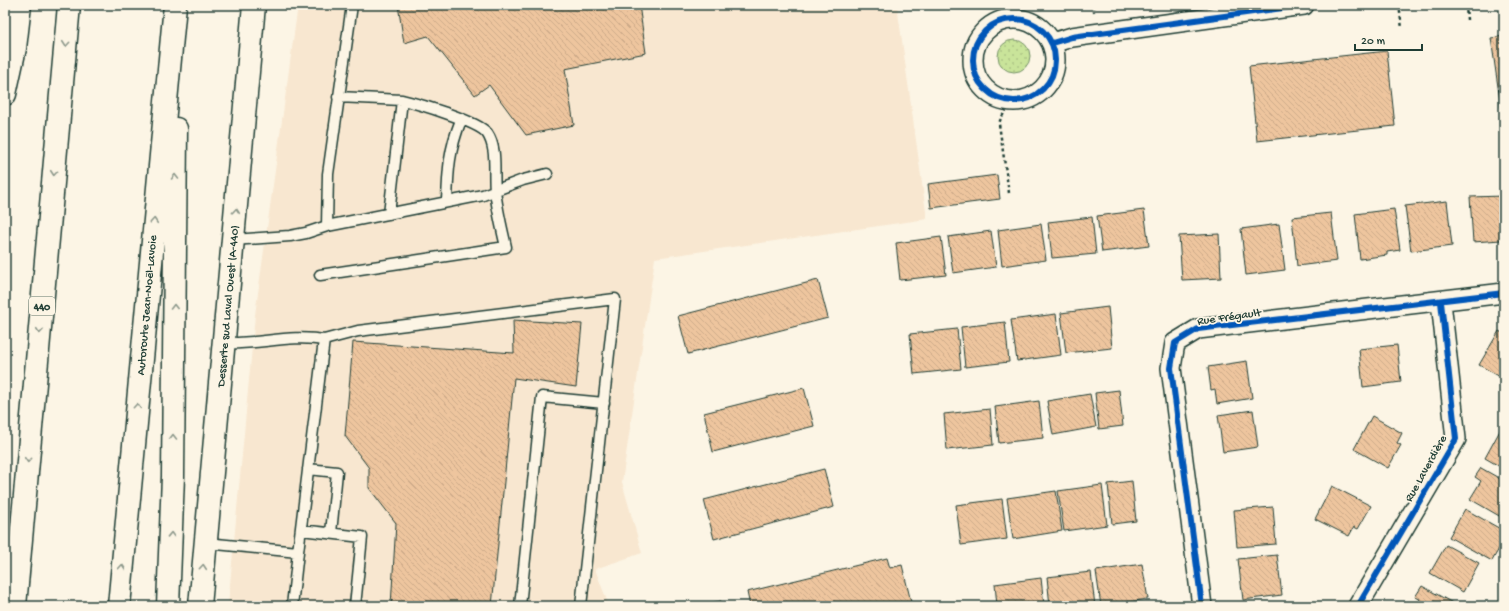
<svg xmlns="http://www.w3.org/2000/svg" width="1509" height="611" font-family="'Gochi Hand',sans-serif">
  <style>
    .built { fill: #f8e7d0 }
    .grass { fill: url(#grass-dots); stroke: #749067 }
    .building { fill: url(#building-back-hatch); stroke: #1f3d34 }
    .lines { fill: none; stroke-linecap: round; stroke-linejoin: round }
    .lane-casing { stroke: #1f3d34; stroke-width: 13 }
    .street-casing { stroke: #1f3d34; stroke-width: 22 }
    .primary-casing { stroke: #1f3d34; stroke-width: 25 }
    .highway-casing { stroke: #1f3d34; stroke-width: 25 }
    .path { stroke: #1f3d34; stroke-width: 2.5; stroke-dasharray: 3 3; stroke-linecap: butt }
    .lane { stroke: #fcf5e5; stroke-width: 10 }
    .street { stroke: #fcf5e5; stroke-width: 19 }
    .primary { stroke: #fcf5e5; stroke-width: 22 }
    .highway { stroke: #fcf5e5; stroke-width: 22 }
    .cycleway-casing { stroke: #fcf5e5; stroke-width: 8 }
    .cycleway { stroke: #0057b8; stroke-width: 6 }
    .oneway { stroke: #8e998c }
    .labels { text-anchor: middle; stroke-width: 3.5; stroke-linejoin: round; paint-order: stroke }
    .shield { fill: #fcf5e5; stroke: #617469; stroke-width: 1 }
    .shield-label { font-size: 11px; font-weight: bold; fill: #1f3d34 }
    .street-label { font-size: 12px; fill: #1f3d34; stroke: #fcf5e5 }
  </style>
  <defs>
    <pattern id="grass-dots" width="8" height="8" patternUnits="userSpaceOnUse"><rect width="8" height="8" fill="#c9e49a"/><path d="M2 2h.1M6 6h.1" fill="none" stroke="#acc485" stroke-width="1.8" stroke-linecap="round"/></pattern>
    <pattern id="building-back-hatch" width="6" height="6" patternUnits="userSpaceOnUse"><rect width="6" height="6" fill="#eec59e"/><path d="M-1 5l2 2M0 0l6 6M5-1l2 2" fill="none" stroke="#ccaa89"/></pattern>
  </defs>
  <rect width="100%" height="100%" fill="#fcf5e5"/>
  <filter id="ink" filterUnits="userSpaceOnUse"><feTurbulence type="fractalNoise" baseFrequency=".025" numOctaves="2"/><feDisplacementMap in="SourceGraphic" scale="8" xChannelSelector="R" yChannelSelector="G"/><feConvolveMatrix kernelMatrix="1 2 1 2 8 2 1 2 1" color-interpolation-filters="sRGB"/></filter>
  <g filter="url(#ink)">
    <path class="built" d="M298 5H897L927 219 655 258 622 482 642 553 595 569 609 606H228L255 315Z"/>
    <path class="grass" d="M998 56a16 16 0 1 1 32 0a16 16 0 1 1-32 0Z"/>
    <path class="building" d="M398 5H639L646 53 565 69 574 125 526 135 489 85 475 95 428 36 404 43Z
      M1504 36V108H1501L1491 38Z
      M1387 51 1395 126 1257 141 1249 66Z
      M997 175 1000 199 931 208 928 184Z
      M1504 196V235H1500L1501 240 1473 242 1470 197Z
      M1447 201 1452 246 1411 251 1405 206Z
      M1394 209 1400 250 1387 252V255L1360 259 1355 214Z
      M1144 210 1149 246 1102 252 1097 216Z
      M1331 213 1337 261 1297 266 1292 217Z
      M1092 217 1096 254 1052 258 1048 222Z
      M1041 224 1046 260 1002 266 998 230Z
      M1279 224 1285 270 1246 275 1241 229Z
      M991 231 996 267 953 273 948 237Z
      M1219 234 1221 278 1182 280 1179 236Z
      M941 237 946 275 900 280 896 243Z
      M818 280 828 318 688 354 678 316Z
      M1108 307 1112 348 1066 353 1061 313Z
      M1056 314 1061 355 1017 361 1011 320Z
      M513 320 582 324 576 387 514 378 492 606H391L396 523 369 488V468L345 436 353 342 514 353Z
      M1005 322 1009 362 965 367 961 327Z
      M957 329 961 369 914 374 910 334Z
      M1499 331 1504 334V379L1479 365Z
      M1397 345 1401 382 1363 387 1359 349Z
      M1247 361 1252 398 1217 404 1215 389 1211 390 1208 367Z
      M804 388 814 426 713 452 704 413Z
      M1119 390 1123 426 1099 429 1095 393Z
      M1090 394 1096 427 1053 435 1047 401Z
      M1039 401 1043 438 999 443 995 407Z
      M990 409 993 445 947 450 944 414Z
      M1253 410 1258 447 1223 452 1218 415Z
      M1372 416 1402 433 1397 443 1401 445 1388 468 1354 449Z
      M1503 425H1504V469L1485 458Z
      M1481 468 1504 481V512L1501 517 1470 499 1481 481 1475 477Z
      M824 469 834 507 714 539 704 500Z
      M1132 481 1136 521 1112 524 1108 484Z
      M1102 485 1107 525 1064 531 1058 491Z
      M1332 486 1371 506 1358 529 1354 527 1349 536 1315 519Z
      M1056 491 1062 531 1013 539 1007 498Z
      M1002 499 1007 539 961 545 956 505Z
      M1273 507 1276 544 1237 547 1234 510Z
      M1465 509 1504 531V540L1492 561 1449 537Z
      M1446 545 1479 563 1463 592 1430 573Z
      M1277 555 1282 595 1243 600 1238 559Z
      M887 558 890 568 902 565 912 606H750L747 592Z
      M1142 564 1148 599 1101 606 1096 571Z
      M1091 572 1095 606H1050L1047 577Z
      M1041 578 1044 606H997L995 584Z
      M1422 586 1458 606H1417L1420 599 1415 597Z
      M721 601 722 606H695Z"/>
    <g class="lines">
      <defs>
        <path id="lane" d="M338 97 402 100 389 214
          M447 202C448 170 449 150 461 120
          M327 226 483 195 523 180 547 174
          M233 240 290 236 306 233 327 226 328 174 352 5
          M320 275 506 247C502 229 497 209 495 190 493 172 498 149 487 133 477 121 419 104 402 100
          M324 340 358 331 615 299 581 606
          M308 469 337 472 331 533
          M301 530 362 537 355 606
          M206 543 298 552 324 340C290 334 258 345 224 343
          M292 606 298 552
          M520 606 542 397 604 403"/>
        <path id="street" d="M973 60a41 41 0 1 1 82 0a41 41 0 1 1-82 0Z
          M1052 43 1072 37 1086 35 1304 5
          M1202 606 1171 368 1175 343 1198 329 1504 293
          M1358 606 1456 439 1441 302"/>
        <path id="primary" d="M200 606 254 5"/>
        <path id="highway" d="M5 94 15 48 20 5
          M15 606 69 5
          M119 606 175 5
          M168 606 173 476 176 129"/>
      </defs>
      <use href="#lane" class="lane-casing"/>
      <use href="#street" class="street-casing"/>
      <use href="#primary" class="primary-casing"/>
      <use href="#highway" class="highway-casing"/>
      <path class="path" d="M1093 5 1094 12
        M1399 5 1402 28
        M1466 5 1467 20
        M1009 193 999 124C1001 115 1008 110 1011 101"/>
      <use href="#lane" class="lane"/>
      <use href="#street" class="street"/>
      <use href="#primary" class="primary"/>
      <use href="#highway" class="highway"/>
      <defs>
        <path id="cycleway" d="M973 60a41 41 0 1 1 82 0a41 41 0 1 1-82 0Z
          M1052 43 1072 37 1086 35 1304 5
          M1202 606 1171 368 1175 343 1198 329 1504 293
          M1358 606 1456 439 1441 302"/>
      </defs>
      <use href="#cycleway" class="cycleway-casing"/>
      <use href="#cycleway" class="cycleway"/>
    </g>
    <defs><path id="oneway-chevron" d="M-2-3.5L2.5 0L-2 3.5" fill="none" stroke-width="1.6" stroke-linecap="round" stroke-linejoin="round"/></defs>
    <g class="oneway">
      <use href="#oneway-chevron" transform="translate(66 44) rotate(95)"/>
      <use href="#oneway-chevron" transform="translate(54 173) rotate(95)"/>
      <use href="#oneway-chevron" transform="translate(175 177) rotate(-90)"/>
      <use href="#oneway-chevron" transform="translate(236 211) rotate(-85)"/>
      <use href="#oneway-chevron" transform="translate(154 221) rotate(-85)"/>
      <use href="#oneway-chevron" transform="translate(174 307) rotate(-90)"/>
      <use href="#oneway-chevron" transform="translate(40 331) rotate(95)"/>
      <use href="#oneway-chevron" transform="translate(137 406) rotate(-85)"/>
      <use href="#oneway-chevron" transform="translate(173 437) rotate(-90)"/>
      <use href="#oneway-chevron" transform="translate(28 460) rotate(95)"/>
      <use href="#oneway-chevron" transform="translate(171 535) rotate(-88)"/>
      <use href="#oneway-chevron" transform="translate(122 567) rotate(-85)"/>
      <use href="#oneway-chevron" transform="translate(203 567) rotate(-85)"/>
    </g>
  </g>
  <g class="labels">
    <rect class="shield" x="29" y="297" width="26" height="18" rx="3"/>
    <g class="shield-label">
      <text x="42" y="310">440</text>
    </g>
    <g class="street-label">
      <text transform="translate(146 305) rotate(-85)" y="4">Autoroute Jean-Noël-Lavoie</text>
      <text transform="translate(227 306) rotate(-85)" y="4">Desserte sud Laval Ouest (A-440)</text>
      <text transform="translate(1229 316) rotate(-8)" y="4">Rue Frégault</text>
      <text transform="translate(1425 468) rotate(-61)" y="4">Rue Laverdière</text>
    </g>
  </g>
  <rect width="1509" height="611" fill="none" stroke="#fcf5e5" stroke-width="20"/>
  <rect x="10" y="10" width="1489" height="591" fill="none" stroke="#1f3d34" stroke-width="1.5" filter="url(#ink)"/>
  <path d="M1355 44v6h67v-6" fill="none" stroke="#1f3d34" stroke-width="2"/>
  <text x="1361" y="44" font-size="12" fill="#1f3d34" stroke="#fcf5e5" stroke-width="3" paint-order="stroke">20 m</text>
</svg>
